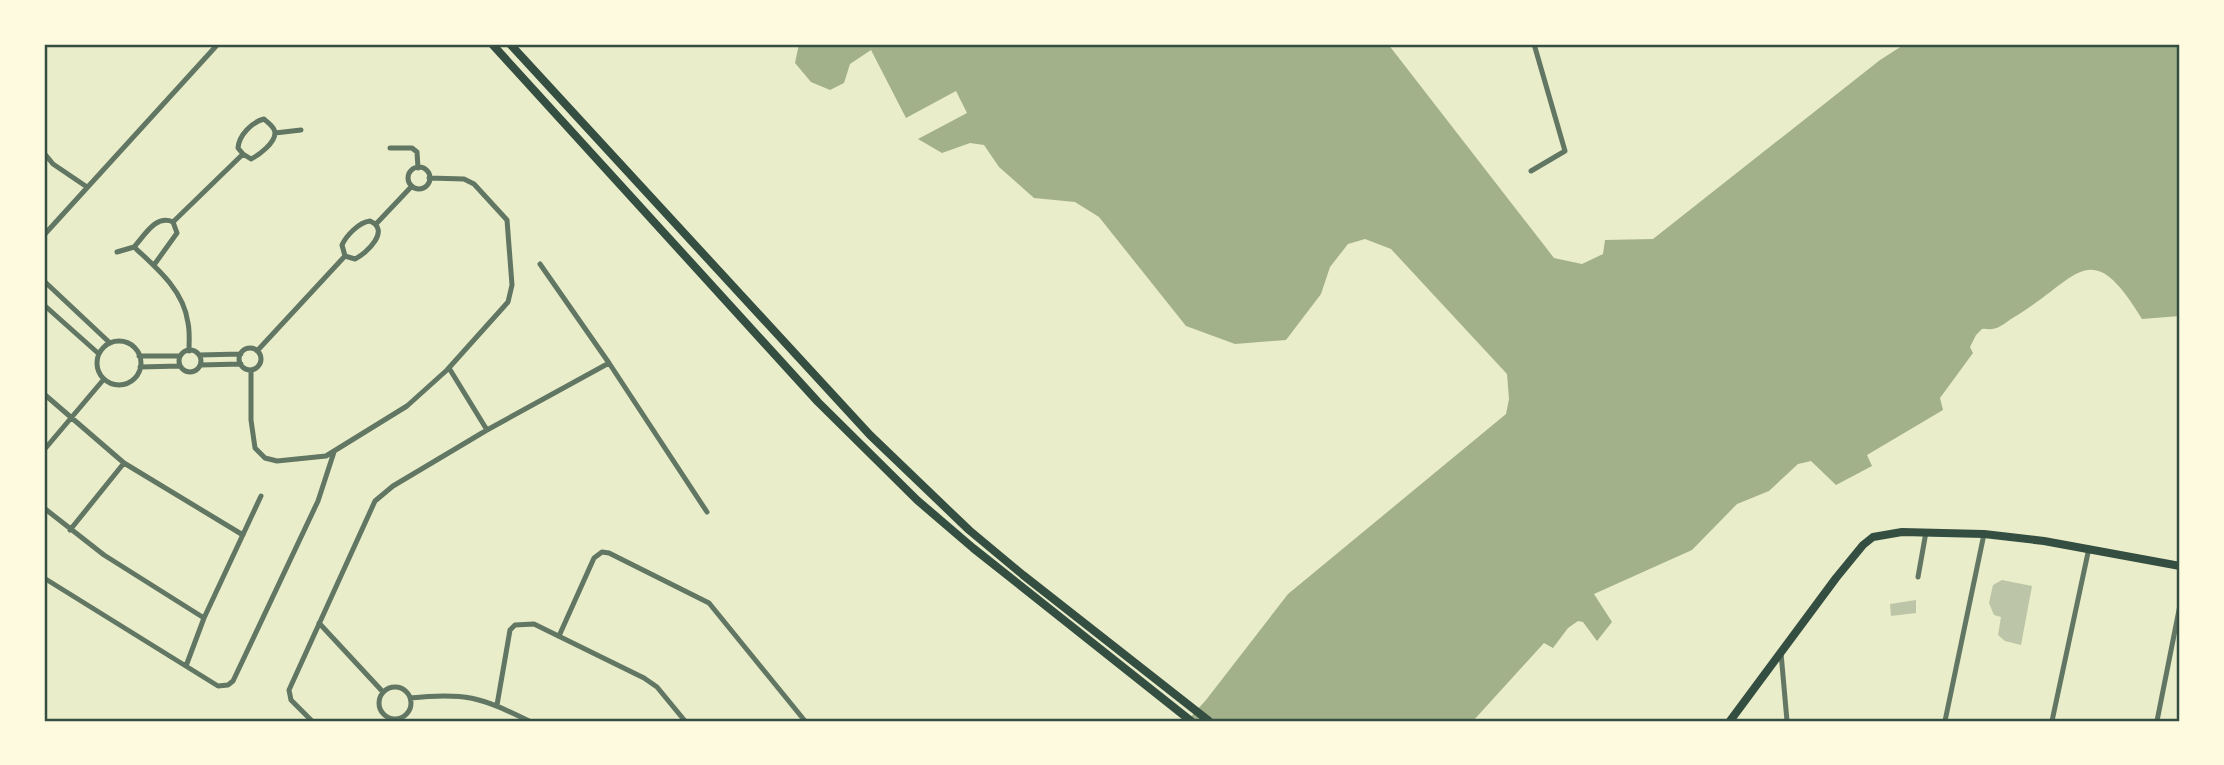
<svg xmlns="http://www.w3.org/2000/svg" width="2224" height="765" font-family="'Source Serif 4',serif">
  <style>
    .water { fill: #a3b18a }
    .building { fill: #bcc5a7 }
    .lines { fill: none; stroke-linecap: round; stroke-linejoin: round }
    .minor { stroke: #617663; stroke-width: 5 }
    .secondary { stroke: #344e41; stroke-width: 8 }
    .neatline { fill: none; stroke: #344e41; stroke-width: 2.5 }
  </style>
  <rect width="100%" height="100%" fill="#e9edc9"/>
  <path class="water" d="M799 44H1388L1554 258 1582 264 1603 254 1605 240 1653 239 1880 60 1905 44H2180V316L2142 319C2090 233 2079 278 2016 316 2010 319 1999 329 1992 329 1989 330 1985 328 1982 329L1976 335 1970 347 1973 353 1940 398 1943 410 1867 455 1872 466 1836 485 1811 461 1798 464 1769 491 1737 504 1692 550 1594 594 1612 622 1597 641 1583 622 1578 621 1568 628 1553 648 1544 643 1473 721H1187L1206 700 1288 594 1506 414 1509 399 1507 374 1391 249 1365 239 1348 244 1330 267 1321 294 1286 340 1235 344 1186 326 1099 217 1075 202 1034 198 999 167 984 145 970 143 942 153 918 139 967 113 956 91 906 118 871 50 850 64 844 83 830 90 811 82 795 63Z"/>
  <path class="building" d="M2002 580 2032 586 2021 645 2005 641 1998 635 2001 617 1994 615 1989 603 1993 585Z
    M1916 600V613L1891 616 1890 604Z"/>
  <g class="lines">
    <path class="minor" d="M264 119C268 123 275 127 275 133 275 143 259 155 251 159L243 154 238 148C239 135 252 122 264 119Z
      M275 133 301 130
      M390 148H412L417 152 418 168
      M44 153 53 164 87 187
      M408 178a11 11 0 1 1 22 0a11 11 0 1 1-22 0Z
      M1531 171 1565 151 1534 44
      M370 221C391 230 367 253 355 259L345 256 342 245C346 236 359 222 370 221Z
      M173 222 243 154
      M376 224 412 186
      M44 235 218 44
      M134 247C145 235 156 214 173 222L177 233 154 265
      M117 252 134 247C157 268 184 291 188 323 190 332 189 342 189 351
      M540 264 609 363 707 512
      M44 281 110 343
      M44 305 99 354
      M97 363a22 22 0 1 1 44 0a22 22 0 1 1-44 0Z
      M239 359a11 11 0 1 1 22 0a11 11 0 1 1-22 0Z
      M179 361a11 11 0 1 1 22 0a11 11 0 1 1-22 0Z
      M257 351 345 256
      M199 355 241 354
      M139 356H180
      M200 365 241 364
      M140 367 180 366
      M449 368 487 430
      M251 370V420L255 448 265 458 277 461 326 456 407 406 447 370 508 302 512 285 507 220 474 184 464 179 429 178
      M44 394 124 463 243 535
      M44 450 104 379
      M44 508 104 555 204 618
      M70 530 124 463
      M1918 577 1926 532
      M44 578 218 686 228 685 233 681 318 501 334 452
      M319 623 383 692
      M559 636 594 558 602 552 609 553 709 603 805 721
      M1781 653 1787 721
      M186 666 204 618 261 496
      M379 703a16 16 0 1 1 32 0a16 16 0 1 1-32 0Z
      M410 698C465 692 480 697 529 721
      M497 705 510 630 515 625 534 624 644 678 657 687 685 721
      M312 721 291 700 289 690 375 501 393 486 487 430 609 363
      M1945 721 1984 534
      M2052 721 2089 548
      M2157 721 2180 605"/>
    <path class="secondary" d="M492 44 818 402 917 500 973 548 1191 721
      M510 44 870 435 969 530 1023 575 1209 721
      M1730 721 1836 578 1863 545 1873 537 1902 532 1984 534 2044 541 2180 566"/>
  </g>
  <rect width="2224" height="765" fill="none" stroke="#fefae0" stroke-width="91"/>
  <rect x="46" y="46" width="2132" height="674" class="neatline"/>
</svg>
